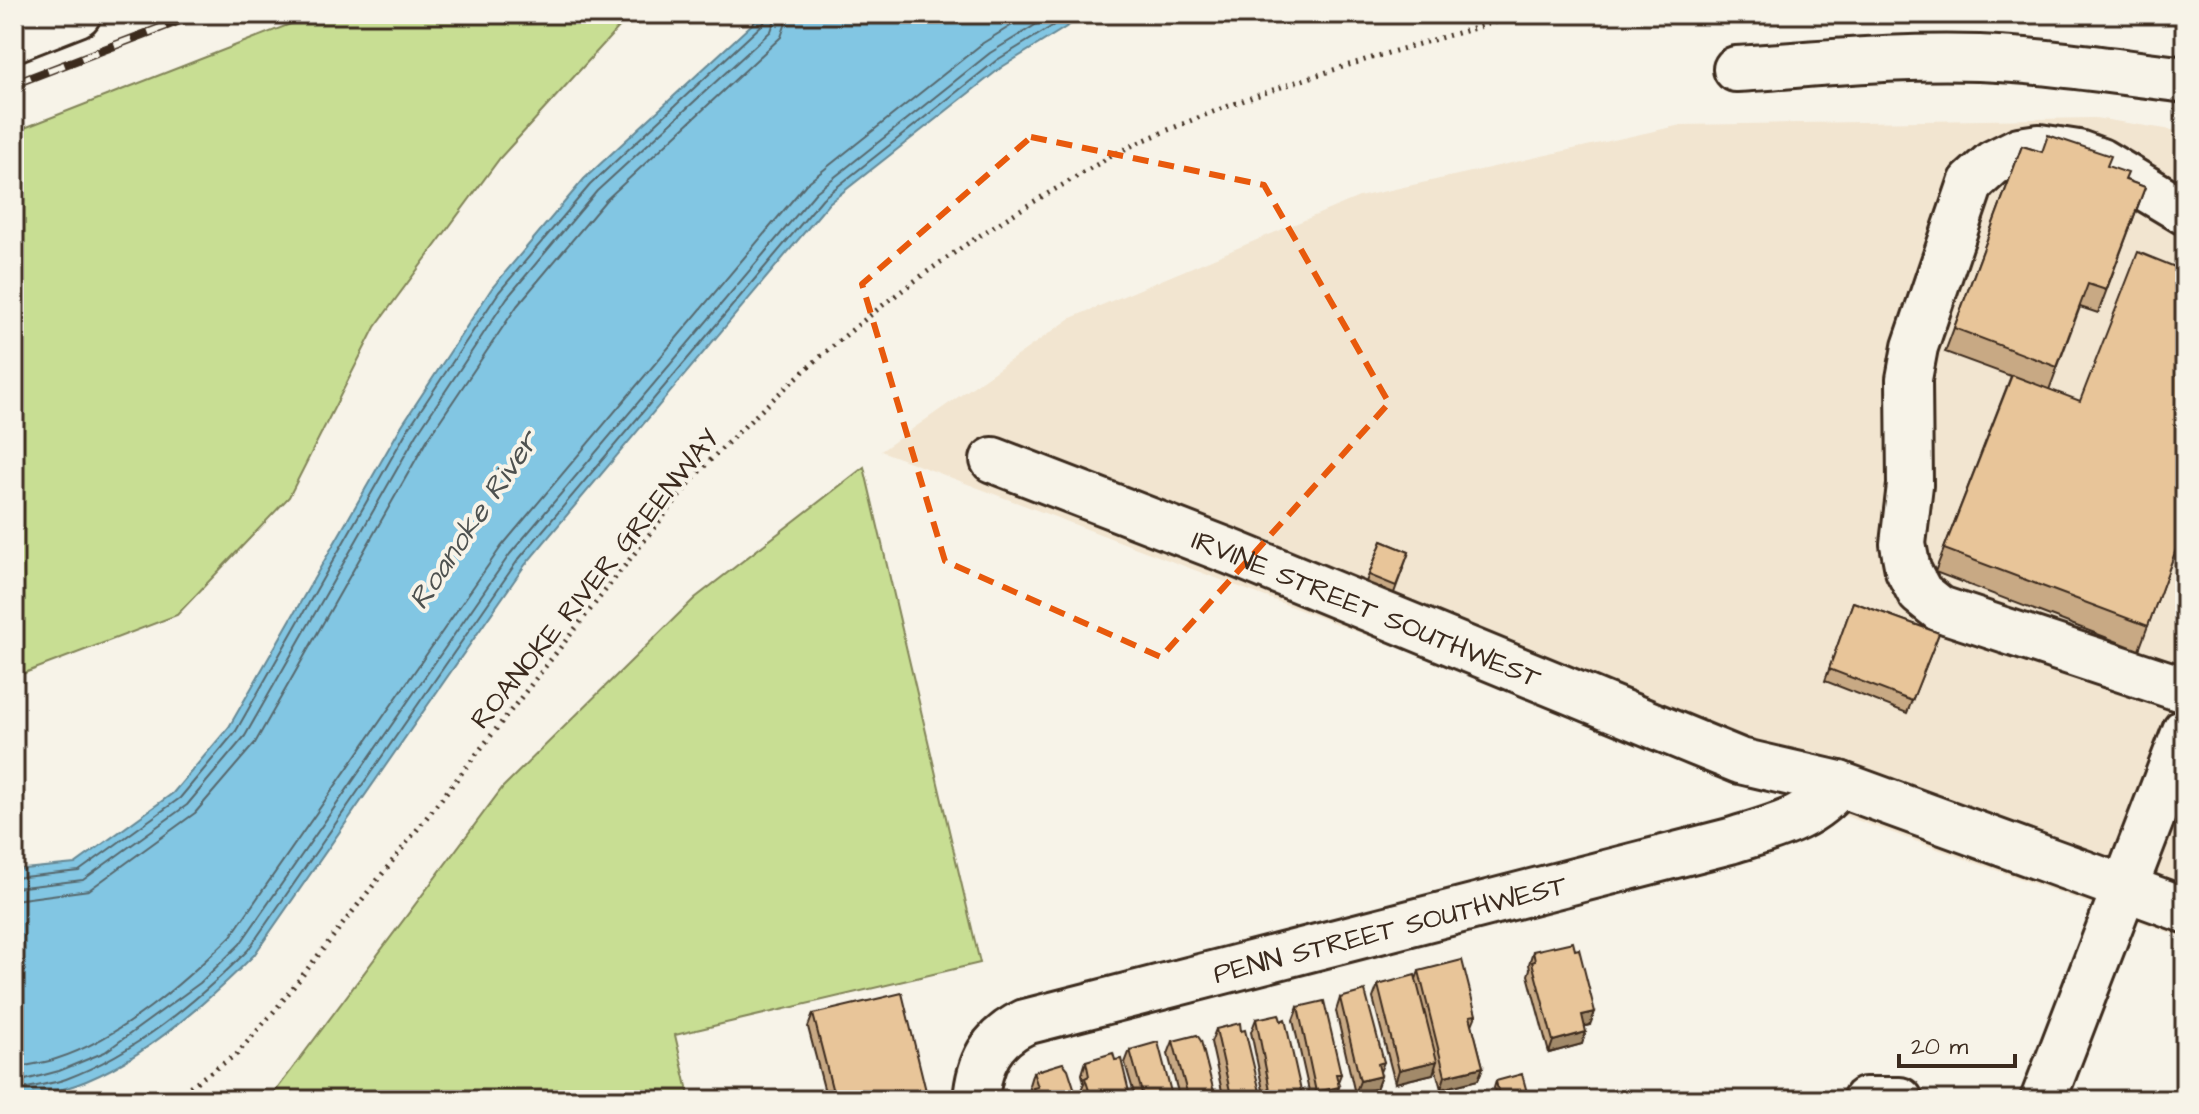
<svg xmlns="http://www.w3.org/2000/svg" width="2199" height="1114" font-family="'Architects Daughter',sans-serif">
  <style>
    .built { fill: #f2e5d0 }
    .green { fill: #c8de93; stroke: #828458; stroke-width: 2 }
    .water { fill: #82c6e3; stroke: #668894; stroke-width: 2 }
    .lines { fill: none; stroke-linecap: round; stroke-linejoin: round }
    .shore { stroke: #57686d; stroke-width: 2 }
    .minor-casing { stroke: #3b2a1e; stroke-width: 50 }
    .path { stroke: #3b2a1e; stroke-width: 5; stroke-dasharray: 2 6; stroke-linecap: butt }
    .minor { stroke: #f7f3e8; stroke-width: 44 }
    .rail-casing { stroke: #3b2a1e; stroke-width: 9 }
    .rail { stroke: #f7f3e8; stroke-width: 6; stroke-dasharray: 18; stroke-linecap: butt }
    .wall { fill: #c8a984; stroke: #3b2a1e; stroke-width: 2 }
    .shaded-wall { fill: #a28a6b; stroke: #3b2a1e; stroke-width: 2 }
    .building { fill: #e8c599; stroke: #3b2a1e; stroke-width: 2 }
    .marked { fill: none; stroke: #e8590c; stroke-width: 6; stroke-dasharray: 16 10; stroke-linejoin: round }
    .labels { text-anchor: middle; stroke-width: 8; stroke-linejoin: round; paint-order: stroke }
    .street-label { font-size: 28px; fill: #3b2a1e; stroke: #f7f3e8 }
    .water-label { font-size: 30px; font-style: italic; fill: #4d514f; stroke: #f7f3e8 }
  </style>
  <rect width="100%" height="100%" fill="#f7f3e8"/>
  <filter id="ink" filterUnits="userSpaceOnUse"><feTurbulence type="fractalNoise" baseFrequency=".0125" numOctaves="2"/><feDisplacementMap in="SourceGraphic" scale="16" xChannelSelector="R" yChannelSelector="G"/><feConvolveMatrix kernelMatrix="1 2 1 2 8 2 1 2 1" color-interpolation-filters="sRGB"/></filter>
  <g filter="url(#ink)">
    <path class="built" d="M2095 118 2185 132V938L1801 800 881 451 1071 318 1359 197 1681 125Z"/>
    <path class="green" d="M316 14H631L500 158 375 327 289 497 177 615 14 677V132Z
      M864 467 980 963 675 1035 690 1100H269L503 787 695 598Z"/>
    <path class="water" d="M763 14H1087L1002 67 829 203 525 565 254 955C204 1005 132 1070 63 1089 47 1093 30 1095 14 1099V870L75 864 173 793 229 727 402 425 492 288 584 179Z"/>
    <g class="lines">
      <path class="shore" d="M14 878 79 871 180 798 236 731 408 429 499 292 590 185 764 23 767 14
        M14 888 83 880 187 805 245 736 417 434 507 298 597 191 771 31 777 14
        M14 900 89 890 195 813 255 743 427 440 517 306 606 200 781 37 789 14
        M14 1069C28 1064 42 1064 56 1059 120 1039 184 982 231 936L501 547 806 184 983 43 1030 14
        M14 1083 59 1071 105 1052 200 983 240 944 510 554 816 192 990 53 1053 14
        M18 1100 23 1089C37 1085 52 1084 66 1079 135 1053 196 1002 248 950L518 560 823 198 997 60 1072 14"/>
      <defs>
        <g id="minor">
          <path d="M14 39 78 14"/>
          <path d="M1736 69C1817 64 1898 55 1979 58 2049 61 2116 71 2185 80"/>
          <path d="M2185 212 2100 161 2078 153 2039 147 2019 150 1993 163 1971 183 1915 347 1909 379 1910 485 1903 544 1908 570 1920 593 1940 609 2185 690"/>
          <path id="s1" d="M993 460 1231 552 1740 761 1839 784 2185 910"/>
          <path id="s2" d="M976 1100C979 1063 991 1038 1025 1022L1730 841C1771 828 1812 820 1839 784"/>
          <path d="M1865 1100H1900"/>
          <path d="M2043 1100 2185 731"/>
        </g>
      </defs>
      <use href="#minor" class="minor-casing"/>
      <path class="path" d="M170 1100 237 1054 276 1009 696 475C805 362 924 263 1061 186 1083 173 1106 158 1129 147 1257 89 1391 51 1526 14"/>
      <use href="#minor" class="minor"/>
      <defs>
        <path id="rail" d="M14 84 197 14"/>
      </defs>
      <use href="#rail" class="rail-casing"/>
      <use href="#rail" class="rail"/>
    </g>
    <path class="wall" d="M2022 146 2042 152 2107 166 2126 180 2145 187 2098 313 2080 307 2049 390 2185 525 2139 650 1935 572 2011 376 1945 352Z
      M1382 541 1409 552 1394 593 1366 582Z
      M1853 602 1939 633 1907 713 1825 681Z
      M1575 950 1590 1025 1585 1026 1582 1044 1549 1053 1528 975 1530 969 1529 964 1533 951Z
      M1419 971 1476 1015 1472 1025 1483 1067 1478 1080 1441 1089 1435 1067 1433 1074 1395 1083 1373 998 1378 985 1416 979Z
      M2185 995V1008L2181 1007Z
      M1340 998 1384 1062 1380 1072 1381 1076 1376 1089 1355 1094 1336 1011Z
      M1298 1007 1341 1074 1338 1082 1339 1087 1334 1099 1311 1100 1293 1020Z
      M813 1014 923 1100H827L808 1027Z
      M1256 1019 1303 1100H1265L1251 1032Z
      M1216 1029 1241 1031 1262 1100H1224L1211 1042Z
      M1173 1041 1216 1100H1180L1168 1054Z
      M1130 1050 1173 1100H1136L1125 1063Z
      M1115 1060 1131 1100H1083L1081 1090 1084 1083 1082 1074 1086 1061Z
      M1033 1072 1078 1100H1029L1031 1093 1029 1085Z
      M1496 1081 1529 1100H1497L1494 1088Z"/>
    <path class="shaded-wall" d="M1595 1012 1590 1025 1577 1028 1582 1015Z
      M1586 1032 1582 1044 1549 1053 1553 1041Z
      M1437 1061 1433 1074 1395 1083 1399 1070Z
      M1483 1067 1478 1080 1441 1089 1445 1076Z
      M1381 1076 1376 1089 1355 1094 1360 1081Z
      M1339 1087 1334 1099 1313 1100 1316 1092Z
      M926 1091 923 1100H890Z"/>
    <path class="building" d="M2048 135 2111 156 2107 166 2128 173 2125 180 2145 187 2106 290 2088 284 2057 367 1954 328 2022 146 2042 152Z
      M2138 252 2185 271V525L2148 626 1944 549 2012 375 2080 401Z
      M1382 541 1409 552 1396 586 1369 575Z
      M1853 602 1939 633 1912 701 1829 669Z
      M1573 942 1575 950 1579 949 1595 1012 1582 1015 1586 1032 1553 1041 1532 962 1535 961 1533 951Z
      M1462 960 1476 1015 1470 1016 1483 1067 1445 1076 1419 971Z
      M1415 975 1437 1061 1399 1070 1378 985Z
      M1365 991 1384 1062 1378 1064 1381 1076 1360 1081 1340 998Z
      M902 993 926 1091 890 1100H835L813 1014Z
      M1324 1001 1341 1074H1336L1339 1087 1316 1092 1298 1007Z
      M1279 1014 1281 1021 1285 1019 1303 1100H1272L1256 1019Z
      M1240 1023 1241 1031 1245 1030 1262 1100H1232L1216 1029Z
      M1197 1035 1201 1041 1216 1100H1189L1173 1041Z
      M1158 1042 1173 1100H1144L1130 1050Z
      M1113 1053 1115 1060 1121 1059 1131 1100H1092L1085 1078 1089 1076 1086 1061Z
      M1063 1063 1068 1069 1078 1100H1037L1033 1088 1038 1087 1033 1072Z
      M1522 1074 1529 1100H1500L1496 1081Z"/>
  </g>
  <path class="marked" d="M1031 137 1264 185 1389 403 1161 657 945 561 862 284Z"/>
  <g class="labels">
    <g class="street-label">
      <text transform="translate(594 578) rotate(-51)" y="10">ROANOKE RIVER GREENWAY</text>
      <text dy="10" stroke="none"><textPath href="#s1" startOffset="402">IRVINE STREET SOUTHWEST</textPath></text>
      <text dy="10" stroke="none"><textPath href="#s2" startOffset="474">PENN STREET SOUTHWEST</textPath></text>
    </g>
    <g class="water-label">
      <text transform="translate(473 520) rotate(-56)" y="10">Roanoke River</text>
    </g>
  </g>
  <rect width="2199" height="1114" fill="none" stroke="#f7f3e8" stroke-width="48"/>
  <rect x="24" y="24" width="2151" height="1066" fill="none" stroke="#3b2a1e" stroke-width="3" filter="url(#ink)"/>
  <path d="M1899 1054v12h116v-12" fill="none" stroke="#3b2a1e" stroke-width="4"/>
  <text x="1911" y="1054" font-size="24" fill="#3b2a1e" stroke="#f7f3e8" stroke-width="6" paint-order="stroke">20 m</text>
</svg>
